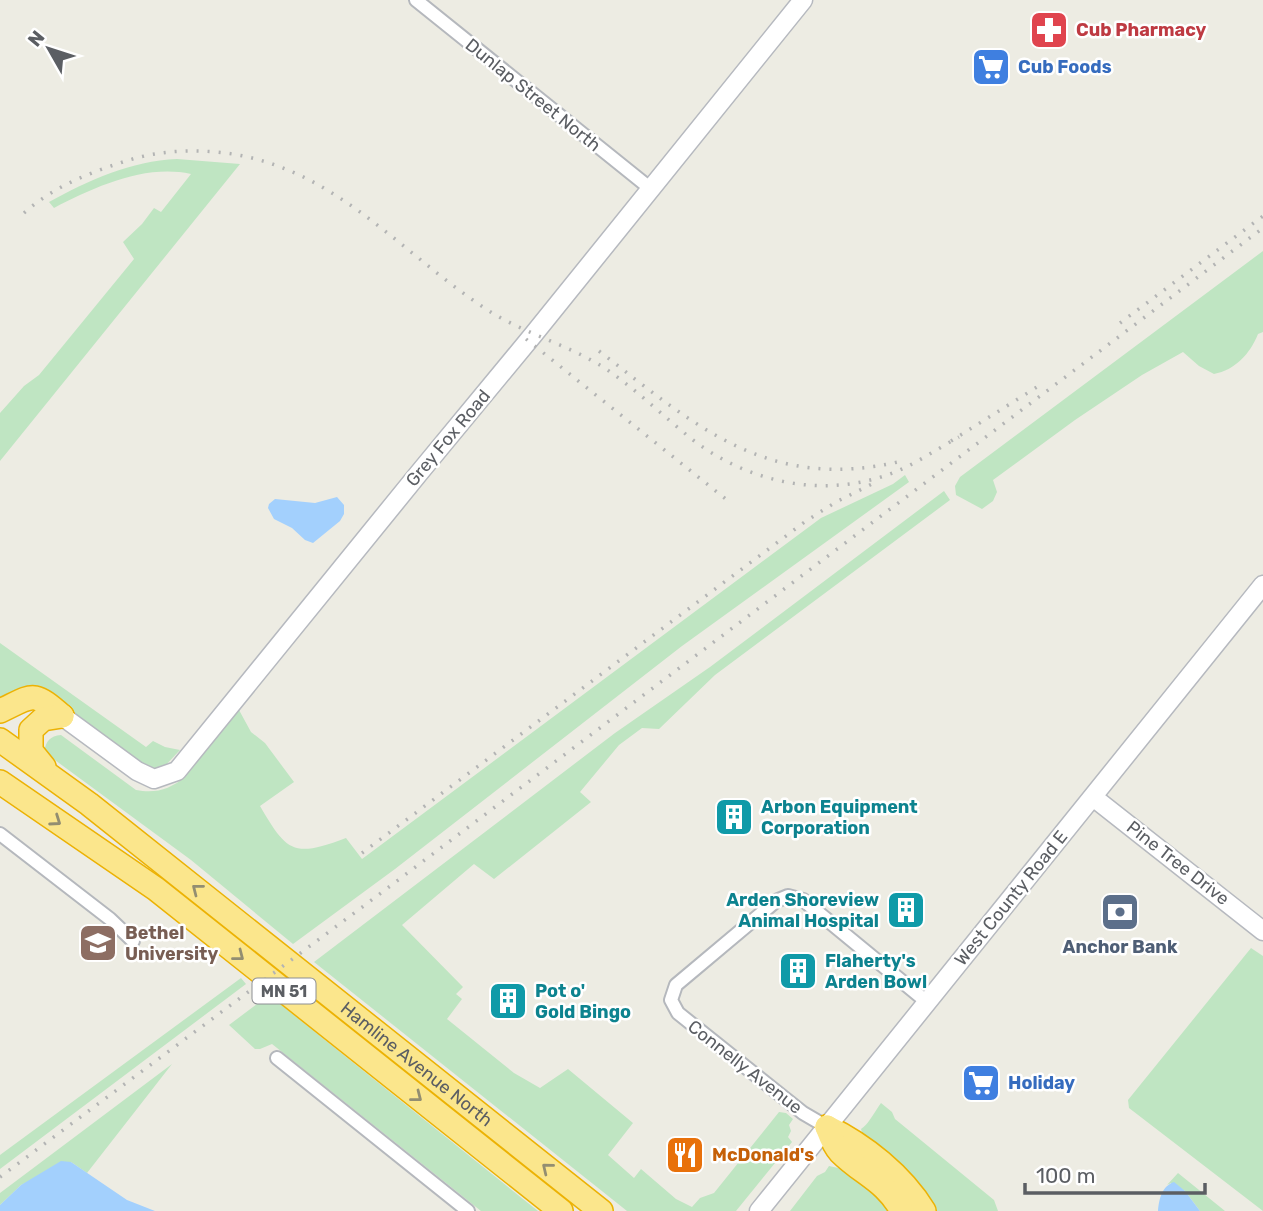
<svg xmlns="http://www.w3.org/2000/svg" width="1263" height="1211" font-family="Rubik,sans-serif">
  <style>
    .green { fill: #bfe5c2 }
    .water { fill: #a3d0fd }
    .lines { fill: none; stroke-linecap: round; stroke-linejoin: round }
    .street-casing { stroke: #b5b8bd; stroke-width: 16 }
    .secondary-casing { stroke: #b6b9bf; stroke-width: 21 }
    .highway-casing { stroke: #ecb204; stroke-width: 26 }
    .street { stroke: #fff; stroke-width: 12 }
    .secondary { stroke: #fff; stroke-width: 18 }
    .highway { stroke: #fbe68c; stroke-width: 23 }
    .rail { stroke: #b3b4b4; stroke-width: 3.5; stroke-dasharray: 2 9; stroke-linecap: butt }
    .oneway { stroke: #938e71 }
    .labels { text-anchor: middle; stroke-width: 5; stroke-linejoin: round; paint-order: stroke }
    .shield { fill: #fff; stroke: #8c8e92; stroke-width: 2 }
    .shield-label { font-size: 16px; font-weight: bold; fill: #5b5e63 }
    .health-label { font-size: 18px; font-weight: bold; fill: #be3a42; stroke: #fff; text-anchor: start }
    .shop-label { font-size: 18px; font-weight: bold; fill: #366cbe; stroke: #fff; text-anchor: start }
    .street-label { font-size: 18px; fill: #5b5e63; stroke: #fff }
    .culture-label { font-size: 18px; font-weight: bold; fill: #0d838f; stroke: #fff; text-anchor: start }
    .education-label { font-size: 18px; font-weight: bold; fill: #785e54; stroke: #fff; text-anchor: start }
    .service-label { font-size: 18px; font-weight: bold; fill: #4e5e75; stroke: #fff }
    .food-label { font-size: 18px; font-weight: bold; fill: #c56008; stroke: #fff; text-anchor: start }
  </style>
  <rect width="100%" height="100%" fill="#edece3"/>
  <path class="green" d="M177 159 240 164 0 461V413L24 386 39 375 134 259 123 242 142 224 154 208 161 212 191 174C144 164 95 187 54 208L49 202C89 180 131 161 177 159Z
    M1263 251V332L1258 334C1250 354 1235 370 1214 374L1199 366 1183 352 1142 375 1075 420 993 480 997 492 993 501 982 509 956 495 955 486 960 477Z
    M905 475 909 482 682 646 395 869 293 944 191 860 44 752C46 741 50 736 61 735L136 790C156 794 170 789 185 777L239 710 251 732 265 743 294 782 260 806C287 852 293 858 346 838L362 859 821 518 893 484Z
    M944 491 950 500 715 675 659 729 642 728 619 745 580 792 591 802 494 879 474 864 402 925 463 987 456 994 462 999 447 1019 514 1073 540 1088 568 1069 633 1123 608 1155 634 1178 641 1169 676 1199 692 1207 700 1198 714 1193 779 1112 786 1113 793 1119 789 1125 791 1131 788 1137 792 1142 736 1211H627L314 962 615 733 710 667Z
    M0 643 146 747 153 741 165 747 180 750 163 768 146 769 44 693 0 702Z
    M1251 948 1263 956V1211L1129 1108 1128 1100Z
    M241 978 246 984 0 1169V1155Z
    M269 995 538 1211H481L272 1044 260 1049H255L229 1025Z
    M172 1064 87 1173 71 1162 21 1185 0 1205V1193Z
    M881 1103 892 1112 895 1119 994 1200 998 1211H931L864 1139 861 1129C868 1125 875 1111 881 1103Z
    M829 1166 852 1171 895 1211H790L817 1176 825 1172Z
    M1178 1173 1225 1211H1200L1185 1191 1171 1183 1167 1185Z"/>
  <path class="water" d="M337 497 344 505V514L340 521 313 543 305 540 292 528 274 519 268 508 269 504 275 499 315 503Z
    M61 1161 71 1162 127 1200 155 1211H0V1205L21 1185Z
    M1174 1182 1185 1191 1200 1211H1158C1159 1199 1162 1186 1174 1182Z"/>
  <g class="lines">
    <defs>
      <path id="street" d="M416 0 651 189
        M0 834 110 919 133 941
        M277 1058 468 1211
        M827 1127 803 1113 678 1013 671 1000 676 985 776 901 788 896 803 900 927 1002"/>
      <path id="secondary" d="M62 716 137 771 154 779 177 771 419 473 533 335 803 0
        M1093 797 1263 931
        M759 1211 1263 585"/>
      <g id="highway">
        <path d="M0 711C34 695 32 690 62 716"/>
        <path id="s1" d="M0 740 89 804 601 1211"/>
        <path d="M44 767 31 751V730L43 719 62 716"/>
        <path d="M0 782 156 889 561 1211"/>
        <path d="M827 1127C864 1145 902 1175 924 1211"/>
        <path d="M827 1127C830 1135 834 1146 840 1152 863 1175 885 1180 902 1211"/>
      </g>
    </defs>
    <use href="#street" class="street-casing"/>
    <use href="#secondary" class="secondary-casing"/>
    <use href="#highway" class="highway-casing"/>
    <use href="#street" class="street"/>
    <use href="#secondary" class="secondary"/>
    <use href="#highway" class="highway"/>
    <path class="rail" d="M24 213C51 189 83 175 117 164 150 152 182 149 216 152 329 162 395 248 483 307 521 333 568 344 606 369 637 390 664 417 693 440 747 481 818 498 884 476 910 468 935 450 959 437
      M1120 323 1263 216
      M526 339 732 504
      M599 351C697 427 769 493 902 461
      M951 441 1037 387
      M362 853 806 521 836 502 872 484
      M0 1177 373 899 1263 228"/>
  </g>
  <defs><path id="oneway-chevron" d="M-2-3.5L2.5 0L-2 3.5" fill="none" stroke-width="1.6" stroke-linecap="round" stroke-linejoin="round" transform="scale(1.75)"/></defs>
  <g class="oneway">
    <use href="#oneway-chevron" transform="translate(56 821) rotate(35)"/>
    <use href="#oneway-chevron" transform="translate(197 889) rotate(-142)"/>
    <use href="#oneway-chevron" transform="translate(239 956) rotate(38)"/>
    <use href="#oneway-chevron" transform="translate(417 1097) rotate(38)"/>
    <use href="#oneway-chevron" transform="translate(547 1168) rotate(-141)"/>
  </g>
  <defs>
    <symbol id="pharmacy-square" viewBox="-11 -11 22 22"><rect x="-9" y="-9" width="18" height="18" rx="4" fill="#e0444e" stroke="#fff"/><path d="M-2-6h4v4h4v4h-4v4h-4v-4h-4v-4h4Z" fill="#fff"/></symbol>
    <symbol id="supermarket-square" viewBox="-11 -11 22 22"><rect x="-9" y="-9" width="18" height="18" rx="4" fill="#3f7fe0" stroke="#fff"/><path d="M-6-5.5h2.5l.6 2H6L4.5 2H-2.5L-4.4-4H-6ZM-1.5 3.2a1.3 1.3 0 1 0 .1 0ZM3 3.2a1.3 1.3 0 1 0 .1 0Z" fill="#fff"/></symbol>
    <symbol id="building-square" viewBox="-11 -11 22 22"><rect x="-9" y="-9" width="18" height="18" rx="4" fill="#0f9aa8" stroke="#fff"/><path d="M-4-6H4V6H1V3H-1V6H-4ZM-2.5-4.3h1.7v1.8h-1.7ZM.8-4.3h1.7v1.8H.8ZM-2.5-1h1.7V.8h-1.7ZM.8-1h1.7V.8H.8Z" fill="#fff"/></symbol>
    <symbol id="bank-square" viewBox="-11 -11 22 22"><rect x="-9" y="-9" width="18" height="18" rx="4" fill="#5c6f8a" stroke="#fff"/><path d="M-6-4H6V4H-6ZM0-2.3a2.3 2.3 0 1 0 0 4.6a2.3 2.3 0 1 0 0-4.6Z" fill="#fff"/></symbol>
    <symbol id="university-square" viewBox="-11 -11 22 22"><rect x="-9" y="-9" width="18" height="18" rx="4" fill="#8d6e63" stroke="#fff"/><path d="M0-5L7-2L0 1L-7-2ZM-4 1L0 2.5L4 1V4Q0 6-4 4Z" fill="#fff"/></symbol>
    <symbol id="restaurant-square" viewBox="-11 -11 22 22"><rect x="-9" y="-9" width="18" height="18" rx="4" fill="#e8710a" stroke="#fff"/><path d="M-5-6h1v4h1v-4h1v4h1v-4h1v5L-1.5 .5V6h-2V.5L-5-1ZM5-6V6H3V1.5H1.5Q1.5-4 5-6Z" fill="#fff"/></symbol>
  </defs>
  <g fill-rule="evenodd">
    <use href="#pharmacy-square" x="1027" y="8" width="44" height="44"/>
    <use href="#supermarket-square" x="969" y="45" width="44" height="44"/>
    <use href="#building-square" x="712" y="795" width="44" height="44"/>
    <use href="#building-square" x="884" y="888" width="44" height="44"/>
    <use href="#bank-square" x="1098" y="890" width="44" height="44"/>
    <use href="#university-square" x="76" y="921" width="44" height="44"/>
    <use href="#building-square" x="776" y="949" width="44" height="44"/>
    <use href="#building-square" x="486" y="979" width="44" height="44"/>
    <use href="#supermarket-square" x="959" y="1061" width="44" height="44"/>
    <use href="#restaurant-square" x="663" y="1133" width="44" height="44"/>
  </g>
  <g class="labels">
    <rect class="shield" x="252.5" y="978.5" width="63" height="25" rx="5"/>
    <g class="shield-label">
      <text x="284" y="997">MN 51</text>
    </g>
    <g class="health-label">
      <text x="1076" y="36">Cub Pharmacy</text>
    </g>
    <g class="shop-label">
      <text x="1018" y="73">Cub Foods</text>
      <text x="1008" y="1089">Holiday</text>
    </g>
    <g class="street-label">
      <text transform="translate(533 95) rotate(39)" y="6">Dunlap Street North</text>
      <text transform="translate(448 438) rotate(-50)" y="6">Grey Fox Road</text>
      <text transform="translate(1178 863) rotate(38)" y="6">Pine Tree Drive</text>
      <text transform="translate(1011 898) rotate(-51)" y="6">West County Road E</text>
      <text dy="6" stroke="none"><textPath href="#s1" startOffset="528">Hamline Avenue North</textPath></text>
      <text transform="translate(745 1067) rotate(38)" y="6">Connelly Avenue</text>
    </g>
    <g class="culture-label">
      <text x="761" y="813">Arbon Equipment<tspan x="761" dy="21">Corporation</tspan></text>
      <text x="879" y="906" text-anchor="end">Arden Shoreview<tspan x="879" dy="21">Animal Hospital</tspan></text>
      <text x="825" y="967">Flaherty's<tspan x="825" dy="21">Arden Bowl</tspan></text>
      <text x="535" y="997">Pot o'<tspan x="535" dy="21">Gold Bingo</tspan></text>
    </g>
    <g class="education-label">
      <text x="125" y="939">Bethel<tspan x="125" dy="21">University</tspan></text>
    </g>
    <g class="service-label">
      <text x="1120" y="953">Anchor Bank</text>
    </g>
    <g class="food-label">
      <text x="712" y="1161">McDonald's</text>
    </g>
  </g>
  <g transform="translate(49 49) rotate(309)" stroke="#ffffff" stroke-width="5" paint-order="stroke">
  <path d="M0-5L12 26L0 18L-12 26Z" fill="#5b5e63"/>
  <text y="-10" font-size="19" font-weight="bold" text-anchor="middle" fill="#5b5e63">N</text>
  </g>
  <path d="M1025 1183v10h180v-10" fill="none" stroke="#5b5e63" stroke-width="3.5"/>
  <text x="1036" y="1183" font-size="21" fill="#5b5e63" stroke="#ffffff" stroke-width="5" paint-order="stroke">100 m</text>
</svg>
